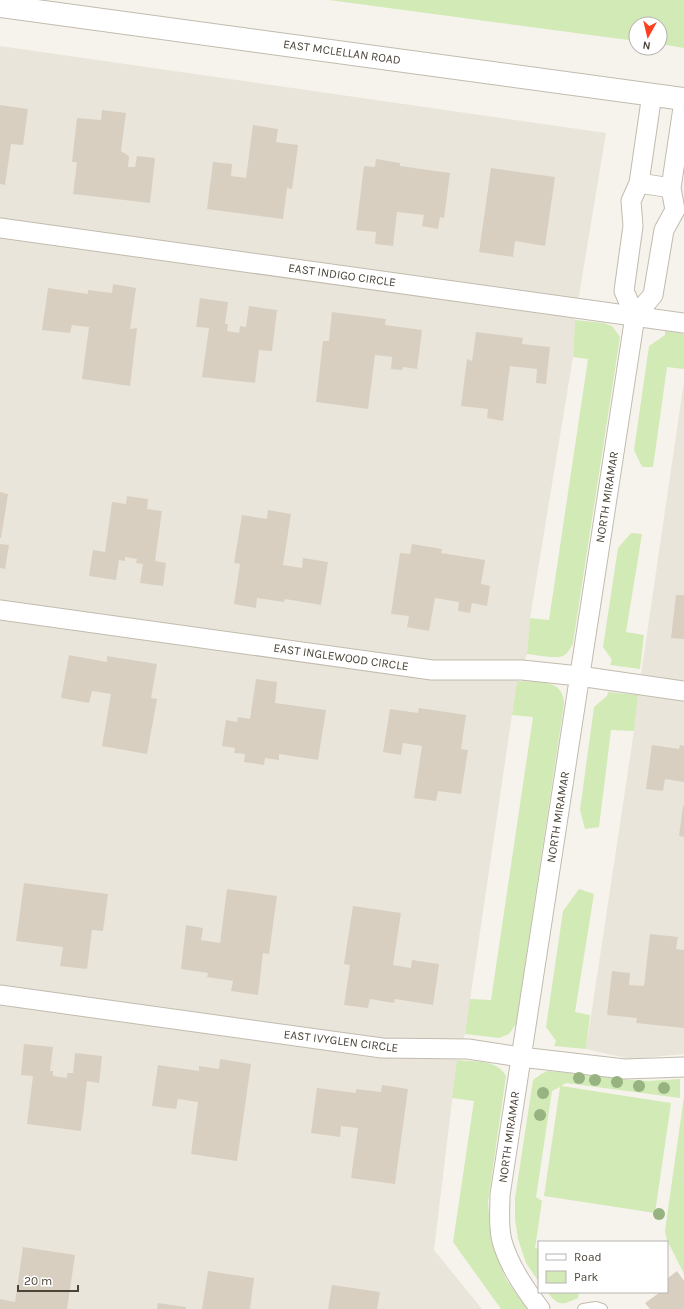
<svg xmlns="http://www.w3.org/2000/svg" width="684" height="1309" font-family="Karla,sans-serif">
  <style>
    .residential { fill: #eae5da }
    .green { fill: #d2eab5 }
    .building { fill: #d8cfc1 }
    .lines { fill: none; stroke-linecap: round; stroke-linejoin: round }
    .service-casing { stroke: #c2bbae; stroke-width: 12 }
    .minor-casing { stroke: #c2bbae; stroke-width: 21 }
    .tertiary-casing { stroke: #c2bbae; stroke-width: 24 }
    .service { stroke: #fff; stroke-width: 10 }
    .minor { stroke: #fff; stroke-width: 19 }
    .tertiary { stroke: #fff; stroke-width: 22 }
    .tree { fill: #97b381 }
    .labels { text-anchor: middle; stroke-width: 3; stroke-linejoin: round; paint-order: stroke }
    .street-label { font-size: 12px; fill: #4b4439; stroke: #fff }
  </style>
  <rect width="100%" height="100%" fill="#f6f3ec"/>
  <path class="residential" d="M0 46 606 133 575 320 573 357 530 618 527 654 517 681 465 1034 457 1060 434 1250 482 1309H0Z
    M684 381V1054L630 1059 586 1049 634 731 638 695Z"/>
  <path class="green" d="M329 0H684V48L660 44V24H636V41Z
    M575 320 604 323 612 326 620 337 573 643C571 647 568 654 563 656 555 659 536 655 527 654L530 618 549 620 588 359 573 357Z
    M665 331 684 334V369L667 367 653 467H642L634 450 649 346 665 335Z
    M631 533 642 534 626 632 644 635 640 669 610 665 612 660 603 647 618 548Z
    M517 681C536 682 564 678 564 704L516 1024 509 1034 499 1038 465 1034 470 999 491 1000 533 717 512 715Z
    M608 692 638 695 634 731 611 730 599 827 585 829 580 810 594 707 607 696Z
    M579 889 594 894 575 1012 590 1015 586 1049 554 1046 556 1041 546 1027 563 911Z
    M457 1060C474 1062 497 1059 506 1076L488 1202 490 1231 494 1250 506 1279 527 1309H501L453 1242 474 1101 452 1098Z
    M548 1071 632 1080 649 1081 680 1079V1098L566 1083 561 1086 671 1103 655 1213 544 1196 560 1087 552 1091 536 1197 542 1201 535 1248 539 1249V1282L526 1263 518 1239 515 1219V1198L533 1080 541 1074Z
    M684 1096V1274L667 1240 665 1231Z
    M547 1292H579L578 1298C562 1305 559 1307 547 1292Z"/>
  <path class="building" d="M0 105 28 109 23 145 11 144 5 185 0 184Z
    M102 110 126 113 121 151 129 156 128 167H135L137 156 155 158 150 203 73 194 77 162H72L77 118 101 120Z
    M253 125 278 129 276 142 298 145 292 189 287 188 283 219 207 209 213 162 232 164 231 176 246 178Z
    M376 159 400 163V166L450 173 444 218 440 217 438 229 422 226 424 215 397 212 393 246 375 244 376 232 356 230 364 166 375 167Z
    M491 168 555 177 545 246 515 241 513 257 479 252Z
    M113 284 136 288 130 329 137 328 130 386 82 379 89 327 72 325 70 333 42 330 48 288 88 294V290L112 293Z
    M200 298 228 302 225 324H228L227 331 239 333 240 326 246 327 249 306 277 310 272 351 259 350 255 383 202 377 209 328 196 327Z
    M332 312 386 319 385 325 422 330 417 369 403 367 402 370 391 369 392 357 375 355 368 409 316 402 323 341H329Z
    M476 332 523 338 522 344 550 347 546 384 536 383 537 369 510 366 503 421 487 418 488 409 461 406 467 359 472 361Z
    M0 492 8 494 1 538H0Z
    M127 496 148 499 147 509 162 511 155 561 166 563 163 586 140 583 143 564 136 563 137 559 125 557V561L119 560 116 580 89 576 93 550 105 552 112 502 126 504Z
    M268 510 291 514 283 565 302 568 303 558 328 562 321 605 285 599 284 602 257 598 256 608 234 604 240 564 234 563 242 515 267 519Z
    M0 544 9 545 5 569 0 568Z
    M412 544 442 549 441 553 485 560 481 584 490 586 487 606 472 603 470 613 458 611 459 602 435 598 429 631 407 627 409 616 391 614 400 553 410 554Z
    M676 595H684V639L671 638Z
    M69 655 107 662V656L157 664 151 698 157 699 147 754 102 746 111 694 92 691 89 703 61 698Z
    M256 679 277 682 275 703 326 710 318 760 279 754V760L265 758 264 765 244 762 245 754 234 753 235 748 222 746 226 720 237 722 238 717 250 719Z
    M419 708 466 715 461 749 468 750 461 794 438 791 436 801 414 798 422 746 403 743 401 755 383 752 390 709 418 713Z
    M652 745 679 749 680 745 684 746V782L665 779 663 791 646 789Z
    M683 806H684V837L679 836Z
    M24 883 108 894 103 931 92 930 87 969 60 966 63 947 16 941Z
    M227 889 277 896 269 954 263 953 258 995 231 991 233 981 207 977 208 973 181 969 186 925 203 928 201 940 220 943Z
    M353 906 401 913 393 965 411 968 412 960 439 964 433 1005 395 999 394 1003 370 999 368 1008 344 1005 350 965 344 964Z
    M650 934 678 937 676 949 684 950V1028L636 1023 637 1018 607 1015 612 971 630 973 629 985 644 986Z
    M24 1044 53 1047 50 1071H53V1076L67 1078V1073H73L75 1053 102 1056 99 1083 87 1081 81 1131 27 1124 33 1076 21 1075Z
    M220 1059 251 1064 237 1161 191 1154 198 1102 178 1099 176 1109 152 1106 158 1065 199 1071V1066L219 1069Z
    M382 1085 408 1089 395 1184 351 1178 358 1128 341 1126 340 1137 311 1133 317 1088 356 1093V1089L381 1092Z
    M23 1247 75 1255 67 1309H0V1299L15 1302Z
    M208 1271 254 1278 250 1309H202Z
    M677 1271 684 1281V1309H650L645 1303 659 1293 658 1292H667V1276L668 1278Z
    M332 1285 380 1292 377 1309H328Z
    M158 1303 186 1307V1309H157Z"/>
  <g class="lines">
    <defs>
      <path id="service" d="M583 1309 596 1307 602 1309"/>
      <path id="minor" d="M639 183 671 188
        M0 228 684 323
        M635 316 653 295 664 230 675 210 671 188 684 101
        M0 610 432 670H522L579 676 684 691
        M0 995 382 1048 468 1049 521 1057 624 1069 684 1067
        M540 1309C525 1289 509 1266 502 1241 498 1227 500 1209 500 1195L635 316 624 291 633 226 631 201 639 183 652 94"/>
      <path id="tertiary" d="M0 6 684 99"/>
    </defs>
    <use href="#service" class="service-casing"/>
    <use href="#minor" class="minor-casing"/>
    <use href="#tertiary" class="tertiary-casing"/>
    <use href="#service" class="service"/>
    <use href="#minor" class="minor"/>
    <use href="#tertiary" class="tertiary"/>
  </g>
  <g class="tree">
    <circle cx="579" cy="1078" r="6"/>
    <circle cx="595" cy="1080" r="6"/>
    <circle cx="617" cy="1082" r="6"/>
    <circle cx="639" cy="1086" r="6"/>
    <circle cx="664" cy="1088" r="6"/>
    <circle cx="543" cy="1093" r="6"/>
    <circle cx="540" cy="1115" r="6"/>
    <circle cx="659" cy="1214" r="6"/>
  </g>
  <g class="labels">
    <g class="street-label">
      <text transform="translate(342 52) rotate(8)" y="4">EAST MCLELLAN ROAD</text>
      <text transform="translate(342 275) rotate(8)" y="4">EAST INDIGO CIRCLE</text>
      <text transform="translate(607 497) rotate(-81)" y="4">NORTH MIRAMAR</text>
      <text transform="translate(341 657) rotate(8)" y="4">EAST INGLEWOOD CIRCLE</text>
      <text transform="translate(558 817) rotate(-81)" y="4">NORTH MIRAMAR</text>
      <text transform="translate(341 1041) rotate(7)" y="4">EAST IVYGLEN CIRCLE</text>
      <text transform="translate(509 1137) rotate(-82)" y="4">NORTH MIRAMAR</text>
    </g>
  </g>
  <rect x="538" y="1241" width="130" height="52" fill="#ffffff" stroke="#b7b4b0"/>
  <rect x="546" y="1254" width="20" height="6" fill="#ffffff" stroke="#b7b4b0"/>
  <text x="574" y="1261" font-size="12" fill="#4b4439">Road</text>
  <rect x="546" y="1271" width="20" height="12" fill="#d2eab5" stroke="#b7b4b0"/>
  <text x="574" y="1281" font-size="12" fill="#4b4439">Park</text>
  <g transform="translate(648 36) rotate(188)"><circle r="19" fill="#ffffff" stroke="#b7b4b0"/>
  <path d="M0-3L7 15L0 10L-7 15Z" fill="#fc3f1d"/>
  <text y="-6" font-size="11" font-weight="bold" text-anchor="middle" fill="#4b4439">N</text>
  </g>
  <path d="M18 1285v6h60v-6" fill="none" stroke="#4b4439" stroke-width="2"/>
  <text x="24" y="1285" font-size="12" fill="#4b4439" stroke="#ffffff" stroke-width="3" paint-order="stroke">20 m</text>
</svg>
